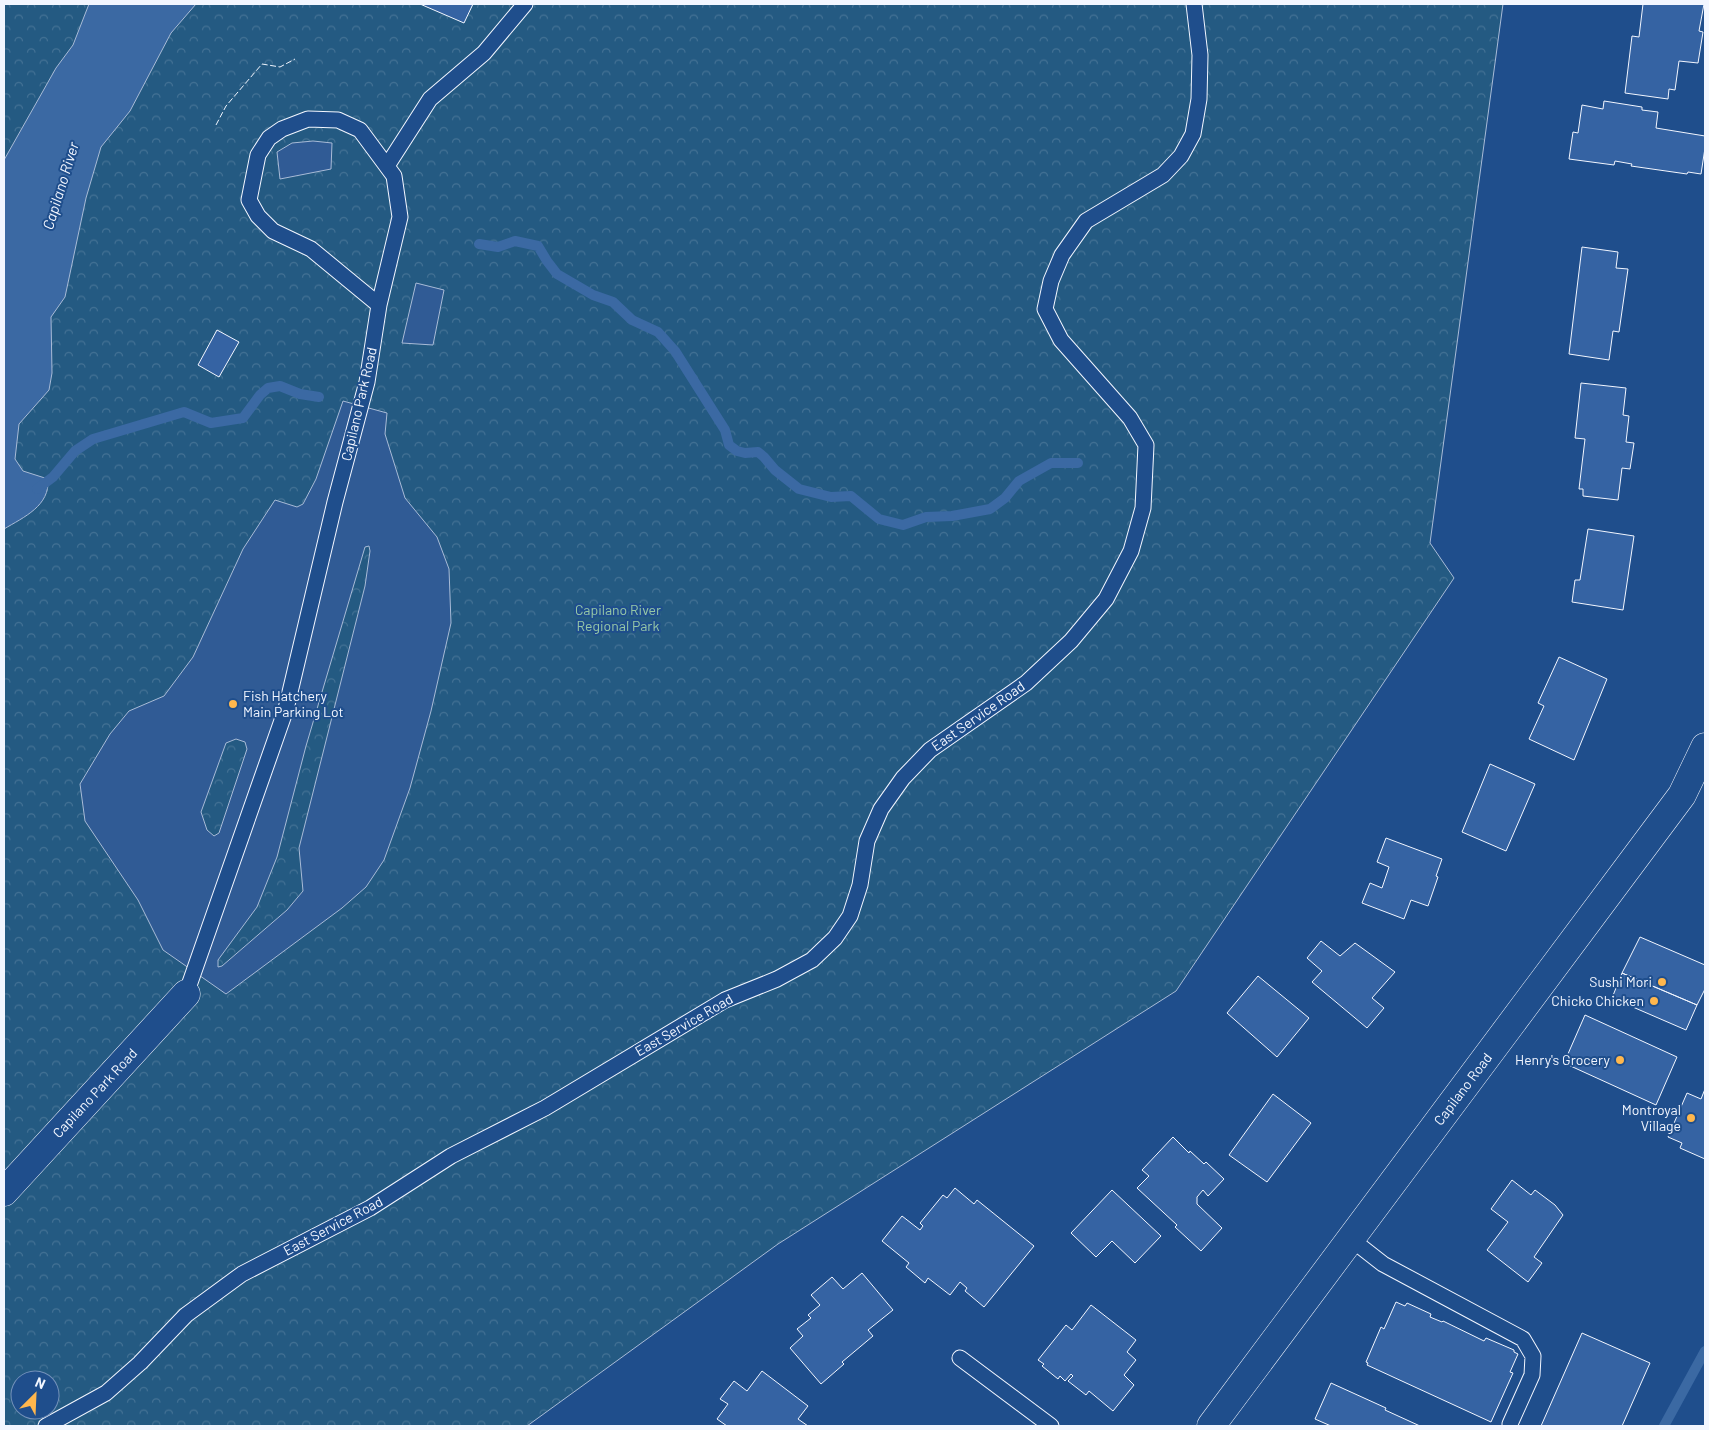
<svg xmlns="http://www.w3.org/2000/svg" width="1709" height="1430" font-family="Barlow,sans-serif">
  <style>
    .park { fill: url(#park-crowns); stroke: #a8bbd7; fill-rule: evenodd }
    .parking { fill: #305b95; stroke: #a8bbd7; fill-rule: evenodd }
    .water { fill: #3b69a3; stroke: #a8bbd7 }
    .lines { fill: none; stroke-linecap: round; stroke-linejoin: round }
    .stream { stroke: #3b69a3; stroke-width: 10 }
    .building { fill: #3563a3; stroke: #f2f6ff }
    .service-casing { stroke: #f2f6ff; stroke-width: 17 }
    .minor-casing { stroke: #f2f6ff; stroke-width: 29 }
    .secondary-casing { stroke: #f2f6ff; stroke-width: 29 }
    .service { stroke: #1f4e8c; stroke-width: 15 }
    .minor { stroke: #1f4e8c; stroke-width: 28 }
    .secondary { stroke: #1f4e8c; stroke-width: 28 }
    .fence { stroke: #f2f6ff; stroke-width: 1; stroke-dasharray: 6 2.5; stroke-linecap: butt }
    .poi-dot { fill: #ffb74d; stroke: #1f4e8c; stroke-width: 2 }
    .labels { text-anchor: middle; stroke-width: 4; stroke-linejoin: round; paint-order: stroke }
    .street-label { font-size: 14px; fill: #f2f6ff; stroke: #1f4e8c }
    .park-label { font-size: 14px; fill: #97c8a6; stroke: #1f4e8c }
    .poi-label { font-size: 14px; fill: #f2f6ff; stroke: #1f4e8c; text-anchor: end }
    .water-label { font-size: 15px; font-style: italic; fill: #f2f6ff; stroke: #1f4e8c }
  </style>
  <defs>
    <pattern id="park-crowns" width="20" height="18" patternUnits="userSpaceOnUse" patternTransform="scale(1.25)"><rect width="20" height="18" fill="#245a82"/><path d="M2 6a3 3 0 1 1 6 0M12 15a3 3 0 1 1 6 0" fill="none" stroke="#447295"/></pattern>
  </defs>
  <rect width="100%" height="100%" fill="#1f4e8c"/>
  <path class="park" d="M4 4H1503L1430 543 1454 578 1176 991 778 1244 527 1426H4ZM20 1380H50V1410H20Z"/>
  <path class="parking" d="M313 141 332 143 331 169 280 179 277 152 292 143Z
    M416 283 444 290 433 345 402 343Z
    M343 401 387 413 385 434 405 498 437 537 449 569 451 623 431 711 410 788 384 860 366 887 342 908 226 994 163 950 138 900 85 821 80 784 110 734 129 711 164 696 193 657 243 549 275 500 297 507 303 504 316 479ZM369 546 370 551 365 586 299 848 303 891 287 910 222 966 218 967V960L257 907 277 857 306 746 365 547ZM236 739 245 742 247 749 219 833 214 836 207 830 201 812 226 743Z"/>
  <path class="water" d="M89 4H196L171 33 130 111 101 147 86 198 65 297 51 317 52 373 49 390 19 424 15 459 23 471 48 479C50 506 24 517 4 529V160L56 68 73 45Z"/>
  <g class="lines">
    <path class="stream" d="M479 244 498 247 515 241 538 246 547 261 557 274 593 295 613 302 632 320 658 332 675 351 725 430 729 445 737 451 745 453 758 452 764 457 775 470 799 489 831 497 851 496 879 519 903 525 926 517 952 516 990 509 1005 498 1019 481 1051 463H1078
      M37 489 53 477 75 451 93 439 184 412 211 423 243 418 260 395 268 388 280 386 300 394 319 397
      M1664 1426 1705 1351"/>
  </g>
  <path class="building" d="M420 4H473L464 23Z
    M1643 4H1704L1699 31 1703 32 1698 63 1679 61 1675 90 1669 89 1668 99 1625 93 1632 36 1639 37Z
    M1604 101 1642 107V110L1658 112 1656 128 1705 136V148L1701 174 1688 172 1687 174 1631 166 1632 164 1615 161 1614 165 1569 159 1573 132 1578 133 1582 105 1603 109Z
    M1582 247 1618 252 1616 268 1628 269 1619 332 1613 331 1609 360 1569 354Z
    M217 330 239 342 219 377 198 365Z
    M1581 383 1626 388 1623 415 1629 416 1626 442 1634 443 1630 469 1622 468 1618 500 1583 496V489H1579L1585 439 1575 438Z
    M1588 529 1634 536 1623 610 1572 602 1575 580H1580Z
    M1559 657 1607 679 1574 760 1529 739 1544 706 1538 703Z
    M1490 764 1535 784 1506 851 1462 832Z
    M1386 838 1442 859 1436 876 1438 877 1428 906 1411 900 1404 919 1362 903 1370 883 1382 888 1389 867 1377 862Z
    M1640 937 1705 965V989L1697 1005 1622 973Z
    M1321 941 1340 956 1355 943 1395 972 1372 998 1384 1008 1367 1028 1312 982 1322 971 1307 958Z
    M1622 973 1697 1005 1686 1030 1612 998Z
    M1258 976 1309 1018 1277 1057 1227 1013Z
    M1585 1015 1677 1057 1656 1105 1564 1063Z
    M1705 1089V1159L1680 1148 1682 1143 1668 1137 1687 1093 1701 1099Z
    M1273 1094 1311 1123 1267 1182 1229 1155Z
    M1173 1137 1189 1153 1190 1151 1204 1164 1206 1162 1224 1179 1208 1196 1203 1190 1197 1197V1204L1222 1228 1201 1251 1175 1227 1177 1225 1137 1188 1149 1176 1142 1170Z
    M1512 1180 1531 1195 1535 1190 1555 1205 1563 1215 1534 1257 1542 1263 1528 1282 1487 1250 1508 1222 1491 1209Z
    M955 1188 974 1204 977 1200 1034 1246 984 1307 965 1291 967 1288 960 1282 950 1295 928 1278 925 1283 906 1267 909 1263 882 1241 902 1216 920 1230 923 1226 920 1223 943 1195 947 1198Z
    M1112 1190 1161 1236 1135 1263 1112 1241 1096 1257 1071 1233Z
    M862 1273 893 1310 868 1330 873 1336 842 1362 844 1364 821 1384 790 1348 803 1336 797 1329 811 1318 808 1315 820 1305 811 1295 832 1277 843 1289Z
    M1396 1302 1405 1306 1407 1303 1431 1314 1430 1317 1442 1322 1443 1321 1484 1341 1486 1338 1514 1350V1352L1518 1354 1510 1372 1513 1373 1491 1422 1367 1365 1368 1363 1366 1362 1381 1327 1384 1329Z
    M1091 1305 1136 1340 1127 1352 1136 1360 1124 1375 1134 1385 1113 1411 1089 1391 1086 1395 1068 1381 1073 1376 1071 1374 1065 1381 1060 1376 1058 1379 1042 1366 1044 1364 1038 1360 1066 1325 1072 1330Z
    M1582 1333 1650 1363 1622 1426H1541Z
    M762 1371 808 1406 798 1419 808 1426H727L717 1419 728 1404 720 1399 734 1381 747 1391Z
    M1331 1383 1386 1408 1385 1410 1420 1426H1331L1315 1419Z"/>
  <g class="lines">
    <defs>
      <path id="service" d="M387 166 430 99 484 53 525 4
        M186 994 286 709 335 502 367 382 379 305 400 217 394 176 360 130 338 120 308 119 282 129 269 138 258 155 249 200 258 216 273 231 311 249 379 305
        M1351 1239 1383 1264 1523 1339 1533 1356 1532 1375 1510 1424
        M960 1358 1051 1426
        M46 1426 106 1393 140 1363 186 1315 242 1274 370 1208 451 1156 545 1108 725 1000 777 979 812 960 835 938 850 916 860 885 867 841 881 809 903 778 930 750 1026 683 1071 641 1106 599 1131 551 1143 508 1146 445 1130 418 1061 340 1045 309 1051 281 1062 255 1086 221 1163 175 1181 156 1193 134 1199 99 1200 55 1194 4"/>
      <path id="minor" d="M4 1192 186 994"/>
      <path id="secondary" d="M1211 1426 1682 795 1705 747"/>
    </defs>
    <use href="#service" class="service-casing"/>
    <use href="#minor" class="minor-casing"/>
    <use href="#secondary" class="secondary-casing"/>
    <use href="#service" class="service"/>
    <use href="#minor" class="minor"/>
    <use href="#secondary" class="secondary"/>
    <path class="fence" d="M216 125 226 106 262 64 280 67 295 59"/>
  </g>
  <g class="poi-dot">
    <circle cx="233" cy="704" r="5"/>
    <circle cx="1662" cy="982" r="5"/>
    <circle cx="1654" cy="1001" r="5"/>
    <circle cx="1620" cy="1060" r="5"/>
    <circle cx="1691" cy="1118" r="5"/>
  </g>
  <g class="labels">
    <g class="street-label">
      <text transform="translate(359 404) rotate(-77)" y="5">Capilano Park Road</text>
      <text transform="translate(978 716) rotate(-35)" y="5">East Service Road</text>
      <text transform="translate(684 1025) rotate(-30)" y="5">East Service Road</text>
      <text transform="translate(1463 1089) rotate(-53)" y="5">Capilano Road</text>
      <text transform="translate(95 1093) rotate(-47)" y="5">Capilano Park Road</text>
      <text transform="translate(333 1226) rotate(-28)" y="5">East Service Road</text>
    </g>
    <g class="park-label">
      <text x="618" y="615">Capilano River<tspan x="618" dy="16">Regional Park</tspan></text>
    </g>
    <g class="poi-label">
      <text x="243" y="701" text-anchor="start">Fish Hatchery<tspan x="243" dy="16">Main Parking Lot</tspan></text>
      <text x="1652" y="987">Sushi Mori</text>
      <text x="1644" y="1006">Chicko Chicken</text>
      <text x="1610" y="1065">Henry's Grocery</text>
      <text x="1681" y="1115">Montroyal<tspan x="1681" dy="16">Village</tspan></text>
    </g>
    <g class="water-label">
      <text transform="translate(61 186) rotate(-73)" y="5">Capilano River</text>
    </g>
  </g>
  <rect width="1709" height="1430" fill="none" stroke="#f2f6ff" stroke-width="10"/>
  <g transform="translate(35 1395) rotate(24)"><circle r="24" fill="#1f4e8c" stroke="#7391ba"/>
  <path d="M0-4L9 19L0 12L-9 19Z" fill="#ffb74d"/>
  <text y="-8" font-size="14" font-weight="bold" text-anchor="middle" fill="#f2f6ff">N</text>
  </g>
</svg>
